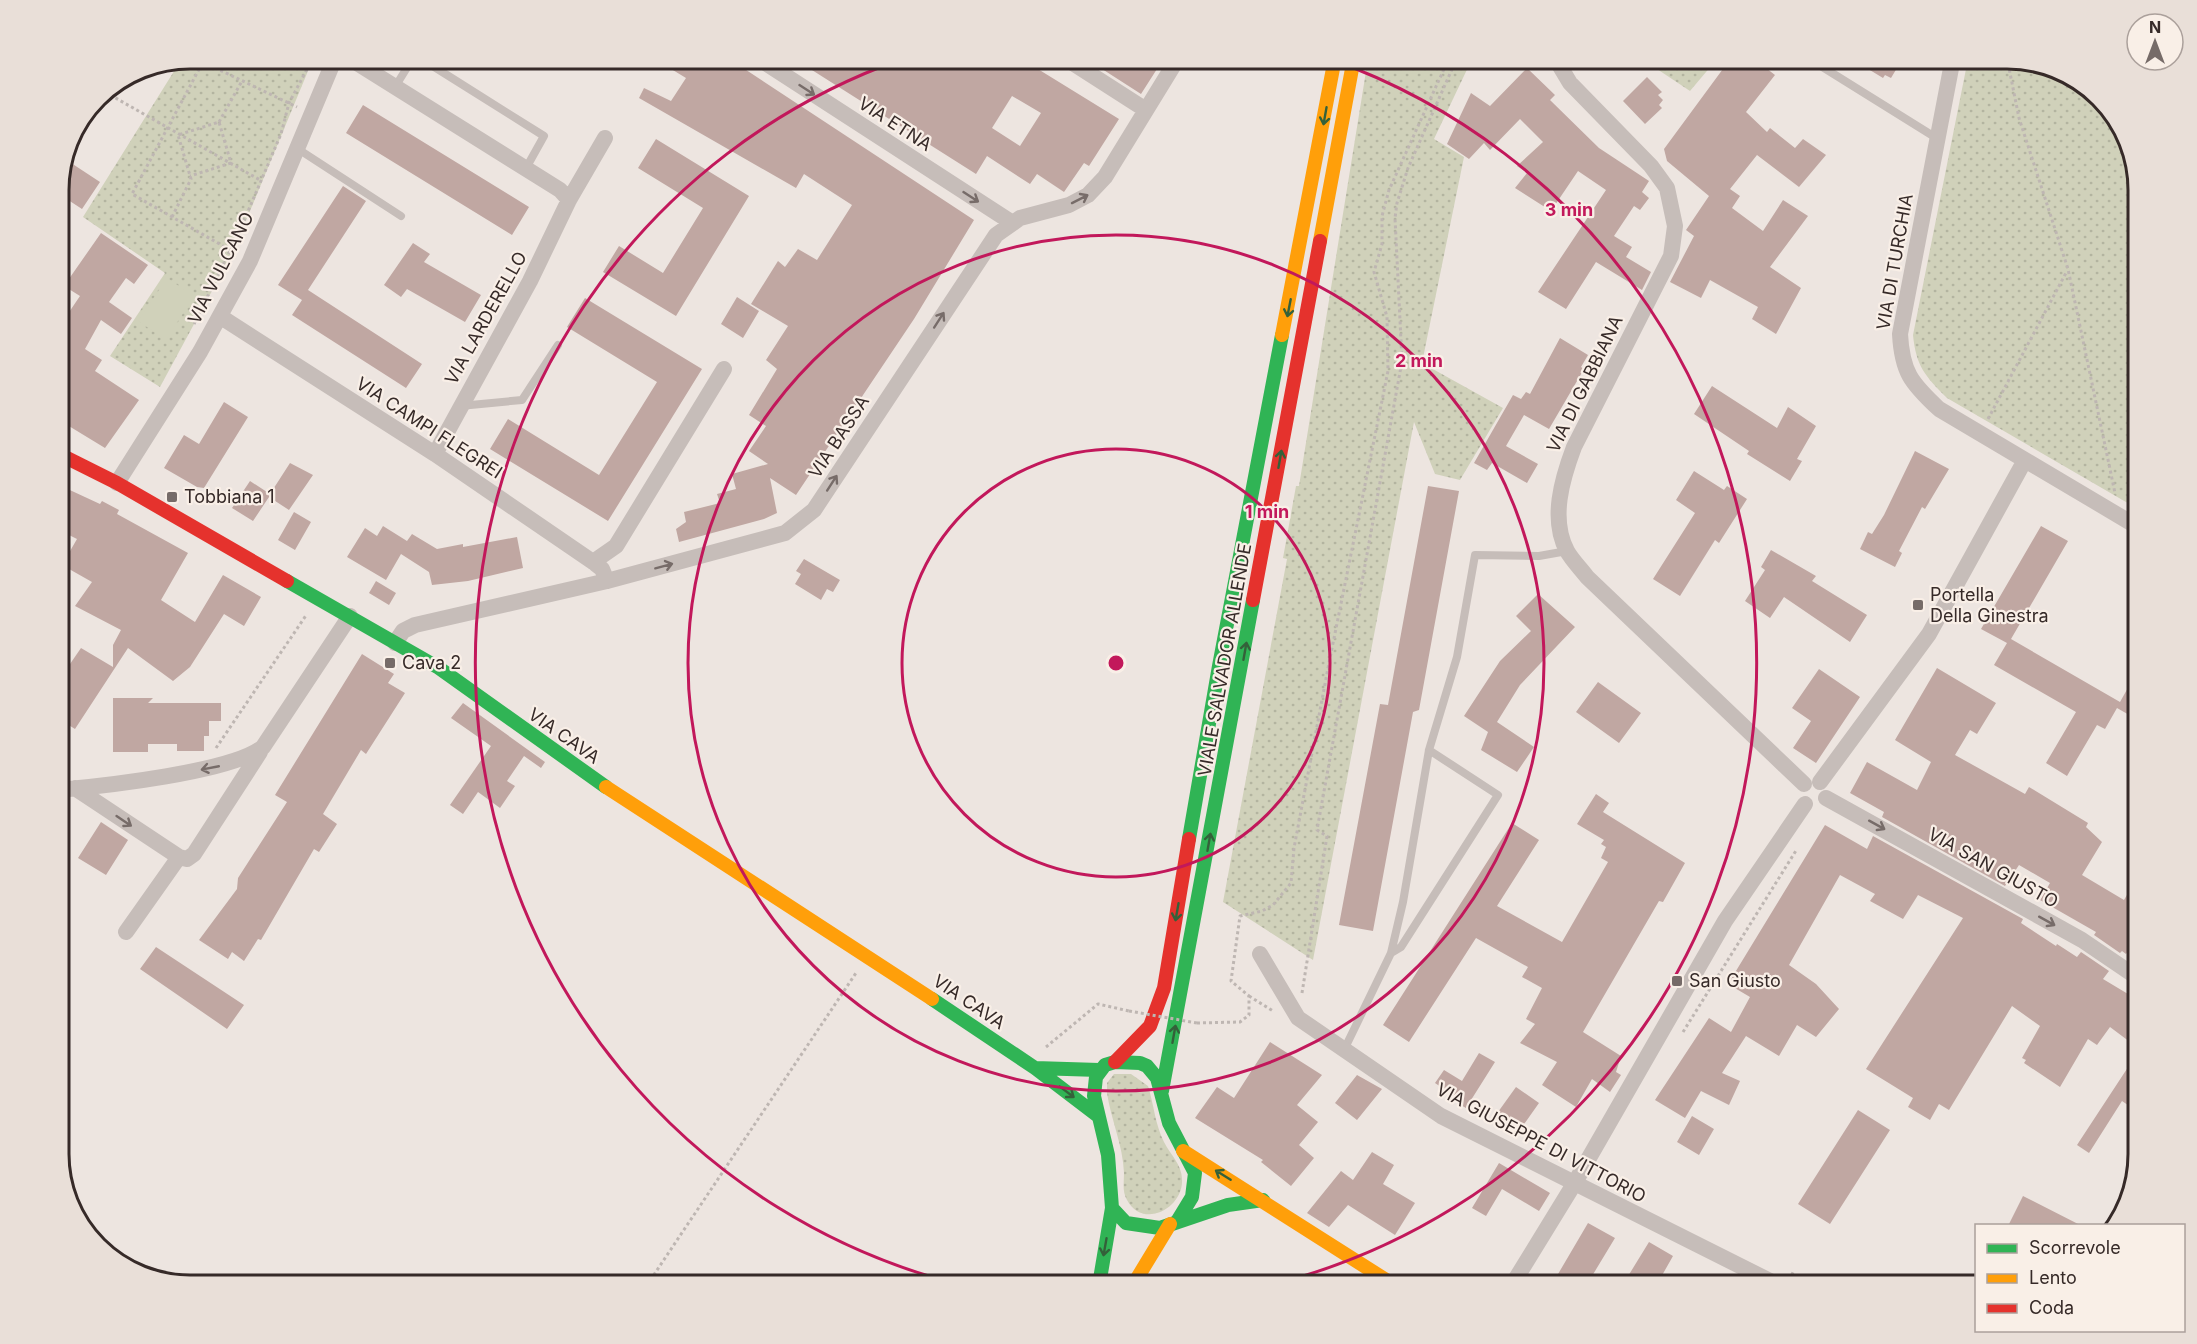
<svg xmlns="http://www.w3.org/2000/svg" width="2197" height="1344" font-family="Inter,sans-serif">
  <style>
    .grass { fill: url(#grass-dots) }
    .pitch { fill: #d0d1ba }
    .building { fill: #c0a7a2; fill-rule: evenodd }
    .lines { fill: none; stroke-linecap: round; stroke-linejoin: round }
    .path { stroke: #beb6b2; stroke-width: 3; stroke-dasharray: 3 3; stroke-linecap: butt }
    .lane { stroke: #c6bdb9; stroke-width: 8 }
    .street { stroke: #c6bdb9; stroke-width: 16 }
    .fast { stroke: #30b455; stroke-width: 14 }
    .slow { stroke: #ff9f0a; stroke-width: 14 }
    .jam { stroke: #e5322d; stroke-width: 14 }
    .path-bridge { stroke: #beb6b2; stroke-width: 3; stroke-dasharray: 3 3; stroke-linecap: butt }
    .oneway { stroke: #776c69 }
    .oneway2 { stroke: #34613a }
    .ring { fill: none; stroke: #c2185b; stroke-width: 3 }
    .poi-dot { fill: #766b68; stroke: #f9efe7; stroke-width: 2 }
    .labels { text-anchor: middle; stroke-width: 4.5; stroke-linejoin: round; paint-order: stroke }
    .street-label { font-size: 18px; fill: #362a28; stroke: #f9efe7 }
    .poi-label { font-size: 18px; fill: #362a28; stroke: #f9efe7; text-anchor: start }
    .rim { fill: none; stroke: #362a28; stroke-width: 3 }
    .centre { fill: #c2185b; stroke: #f9efe7; stroke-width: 3 }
    .ring-label { font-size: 18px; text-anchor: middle; font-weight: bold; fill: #c2185b; stroke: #f9efe7; stroke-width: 4.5; stroke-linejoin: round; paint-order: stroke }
  </style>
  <defs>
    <pattern id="grass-dots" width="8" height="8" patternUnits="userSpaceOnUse" patternTransform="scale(1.5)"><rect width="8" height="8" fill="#d0d1ba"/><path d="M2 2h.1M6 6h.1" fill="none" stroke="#b3b4a0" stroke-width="1.8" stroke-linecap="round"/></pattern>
  </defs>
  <rect width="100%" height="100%" fill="#ede5e0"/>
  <path class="grass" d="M190 58 313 59 233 252 160 387 110 356 165 273 83 217 181 60Z
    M1368 59H1472L1434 139 1464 157 1422 363 1503 408 1460 480 1435 474 1414 422 1313 960 1223 902 1287 559 1283 558 1296 486H1299Z
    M1642 59H1717L1690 91Z
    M1968 59H2007L2073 76 2121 124 2138 181V509L1947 398C1925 376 1916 366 1913 335Z
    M1114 1074H1131L1148 1086C1154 1105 1155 1124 1164 1142 1170 1154 1182 1165 1182 1179 1184 1208 1143 1230 1127 1200 1122 1192 1124 1182 1124 1173 1123 1145 1111 1120 1107 1093V1083Z"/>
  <path class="pitch" d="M167 278 194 296 166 340 138 321Z"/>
  <path class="building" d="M653 58H728L974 220 914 319 796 495 770 478 777 513 764 519 679 542 676 529 686 522 684 512 720 503 717 494 736 489 732 474 768 464 749 451 766 426 749 415 777 369 766 360 788 326 751 304 778 261 785 267 798 249 817 260 852 205 804 174 796 188 639 98 644 88 671 101 686 78Z
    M793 58H1020L1119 119 1089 166 1084 163 1064 192 1037 174 1030 184 987 156 976 174ZM1012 96 1041 113 1020 146 992 128Z
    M1085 58H1164L1141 94Z
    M1731 58H1753L1775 75 1746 112 1767 132 1770 128 1795 148 1803 139 1826 155 1799 187 1757 155 1730 189 1740 196 1732 208 1763 231 1783 200 1808 216 1770 267 1801 288 1776 334 1752 319 1758 307 1710 280 1701 298 1670 282 1694 236 1686 230 1709 196 1667 161 1664 149Z
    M1850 58H1903L1891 78 1885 75 1883 78Z
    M1527 68 1555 95 1550 100 1599 148 1649 181 1642 192 1649 198 1640 210 1634 206 1614 236 1632 247 1626 257 1651 272 1642 290 1596 262 1566 309 1538 292 1606 190 1578 171 1551 211 1515 188 1527 173 1517 166 1543 142 1520 119 1490 150 1484 143 1469 159 1447 144 1471 93 1490 106Z
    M1647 77 1662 92 1658 95 1663 100 1659 105 1662 108 1645 124 1623 101Z
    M363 105 529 207 512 235 346 133Z
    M656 139 749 196 676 316 603 272 619 246 663 273 703 208 638 168Z
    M65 159 100 182 82 209 59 194V181Z
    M343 186 366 201 308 290 422 364 406 388 292 315 302 300 278 285Z
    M101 233 148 265 134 284 126 278 109 302 132 318 121 334 101 320 85 349 102 360 95 371 139 400 105 448 59 420V358L69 341 59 335V327L80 296 64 286Z
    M413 243 430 254 424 262 481 295 465 322 407 289 401 297 384 285Z
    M737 297 759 311 743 338 721 324Z
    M585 298 702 369 608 521 490 449 508 419 599 475 657 382 567 327Z
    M1560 338 1588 355 1581 367 1584 369 1549 429 1524 415 1506 446 1538 464 1527 483 1492 463 1487 470 1474 463 1513 395 1521 399 1526 392 1530 394Z
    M1712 386 1777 428 1788 407 1816 426 1797 459 1802 461 1790 481 1747 454 1749 451 1694 414Z
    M224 402 248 417 204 488 197 487 164 468 184 435 199 444Z
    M1915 451 1949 469 1925 509 1922 507 1899 551 1902 553 1895 567 1860 549 1868 532 1872 534 1884 515Z
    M290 463 313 475 289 510 269 497 253 521 232 508 250 481 270 494Z
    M1694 471 1724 490 1727 486 1747 499 1719 543 1715 540 1680 596 1653 579 1695 513 1676 500Z
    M59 485 100 504 102 501 119 510 117 514 188 553 161 600 195 622 223 575 261 597 244 626 224 614 190 667 173 681 128 648 75 729 59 719V680L81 648 113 667V645L121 630 75 606 92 582 62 565 77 539 59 530Z
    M1428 486 1459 491 1419 710 1413 712 1373 931 1339 925 1380 704 1388 705Z
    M294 512 311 522 295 550 278 540Z
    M383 526 407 541 412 534 437 549 463 544V547L517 537 523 568 468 581 432 585 429 572 401 554 386 580 347 557 365 528 377 536Z
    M2041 526 2068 541 2011 639 2120 702 2138 670V720L2117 708 2105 729 2097 725 2067 776 2046 763 2076 712 1994 665 2007 643 1981 629Z
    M1771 550 1816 576 1812 581 1867 615 1850 642 1784 597 1770 618 1745 601 1765 570 1761 567Z
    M804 559 840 580 833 592 827 589 821 600 795 584 801 574 796 571Z
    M376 581 396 593 389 605 369 593Z
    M1538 594 1575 627 1520 685 1497 722 1534 747 1517 772 1481 750 1488 732 1464 716 1500 661 1531 631 1516 616Z
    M362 654 394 674 388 683 405 693 366 754 361 750 323 814 337 824 319 852 314 849 261 940 258 939 244 961 232 952 228 959 199 940 237 889 238 878 287 802 275 795Z
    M1937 668 1996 703 1977 734 1970 730 1955 755 2025 794 2029 787 2088 823 2086 827 2102 842 2082 875 2124 900 2138 876V952L2131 947 2126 954 2122 951 2120 953 2094 935 2096 932 2040 900 2050 883 2019 865 2005 886 1882 817 1884 812 1850 793 1867 762 1917 790 1931 762 1895 740Z
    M1819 669 1860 697 1816 763 1793 748 1811 721 1792 708Z
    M1598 682 1641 713 1619 743 1576 712Z
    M113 698H153L148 703H221V721H209V736H204V751H177V744H148V752H113Z
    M463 703 545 762 541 768 524 756 507 781 515 786 500 808 478 792 463 814 450 805 491 746 451 718Z
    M1596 794 1609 803 1603 812 1685 863 1663 902 1659 901 1583 1032 1621 1056 1616 1072 1621 1075 1610 1092 1592 1079 1576 1107 1542 1085 1557 1062 1520 1043 1535 1024 1526 1019 1542 988 1522 977 1528 967 1476 938 1409 1042 1383 1025 1512 823 1539 840 1497 906 1562 942 1608 862 1601 858 1606 847 1601 844 1604 840 1577 824Z
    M101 822 128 840 106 875 78 858Z
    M1825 825 1867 849 1873 836 2023 919 2021 923 2056 946 2057 944 2077 957 2081 952 2109 971 2103 979 2138 1000V1048L2110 1027 2097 1045 2088 1039 2060 1087 2024 1063 2026 1060 2022 1058 2040 1026 2012 1006 1949 1110 1939 1104 1930 1120 1908 1107 1913 1098 1866 1069 1963 918 1918 895 1903 919 1870 901 1875 894 1840 875 1789 965 1816 984 1839 1009 1816 1037 1797 1025 1779 1056 1746 1036 1722 1073 1740 1081 1729 1105 1701 1091 1685 1118 1655 1100 1709 1018 1731 1032 1750 997 1728 984Z
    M156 947 244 1005 227 1029 140 969Z
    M1270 1042 1322 1075 1297 1105 1318 1122 1299 1145 1314 1158 1291 1186 1261 1162 1263 1160 1195 1118 1217 1087 1234 1098Z
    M2138 1052V1112L2122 1101 2089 1153 2077 1145Z
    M1479 1053 1495 1062 1466 1108 1447 1097 1450 1093 1435 1083 1444 1070 1462 1081Z
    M1357 1075 1382 1089 1357 1120 1335 1103Z
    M1516 1087 1539 1103 1517 1134 1502 1123 1506 1118 1498 1112Z
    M1858 1110 1890 1130 1830 1224 1798 1204Z
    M1692 1116 1714 1129 1699 1155 1677 1142Z
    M1372 1152 1394 1165 1383 1184 1415 1203 1395 1235 1348 1205 1329 1227 1307 1213 1341 1171 1353 1180Z
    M1499 1163 1550 1193 1539 1211 1502 1189 1486 1216 1472 1208Z
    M2023 1196 2082 1226H2008Z
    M1588 1223 1615 1238 1586 1286H1551Z
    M1649 1242 1673 1256 1656 1286H1622Z"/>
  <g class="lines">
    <path class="path" d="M2007 58 2019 118 2068 269 2115 493
      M105 92 260 180
      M219 122 242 81
      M172 217 191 179 178 135 219 122 231 163 190 176
      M230 250 132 194 203 62 297 107
      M194 324 240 230 281 134 289 103 313 58
      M1988 419 2067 271
      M216 748 307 614
      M1302 993 1327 836 1317 830 1402 361 1395 218 1397 203 1408 168 1457 58
      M1249 996 1273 1011
      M1197 1023 1240 1022 1249 1015V996L1231 981 1240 916 1262 911 1273 905 1291 883 1294 848 1328 668 1388 371 1387 317 1374 272 1382 244V216L1389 190 1449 58
      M1683 1032 1797 849
      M1046 1047 1098 1004 1129 1011
      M1791 1273 1816 1285
      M647 1285 856 973"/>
    <path class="lane" d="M420 58 544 136 525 170
      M1808 58 1938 139
      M395 87 413 58
      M298 149 401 216
      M460 406 522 400 558 345
      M1391 953 1401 947 1498 795 1429 750
      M1344 1050 1391 953 1403 902 1429 750 1457 657 1475 555 1539 556 1567 551"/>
    <path class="street" d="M349 58 560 190 569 200
      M758 58 1011 222
      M1065 58 1146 110
      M1555 58 1570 83 1651 166 1667 188 1675 226 1671 256 1574 447C1562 479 1550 519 1567 551 1572 560 1581 569 1587 577L1804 784
      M1953 58 1900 334C1902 372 1911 383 1939 409L2138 527
      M221 317 435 454 593 562 602 569 607 581
      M435 454 530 281 569 200 605 138
      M117 483 200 352 250 261 335 58
      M593 562 616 546 724 369
      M395 643 403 631 415 625 607 581 785 533 814 510 996 235 1020 218 1069 205 1088 195 1105 177 1178 58
      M1820 782 1929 634 2025 460
      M75 788 179 857 187 859 194 854 260 752
      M59 790C103 786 232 772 263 747L350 616
      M1826 798 2082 940 2138 978
      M126 932 179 857
      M1260 954 1298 1018 1441 1116 1778 1285
      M1512 1285 1574 1184 1725 921 1805 804"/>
    <path class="fast" d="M287 581 439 668 606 787
      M1189 839 1219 666 1282 335
      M932 999 1035 1068 1098 1116
      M1035 1068 1099 1070
      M1162 1091 1253 600
      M1112 1208 1126 1223 1160 1228 1228 1205 1263 1200
      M1099 1285 1112 1208 1108 1155 1094 1096 1096 1077 1105 1065 1115 1062 1140 1063 1147 1066 1157 1078 1169 1123 1195 1173 1192 1197 1178 1220"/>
    <path class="slow" d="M1320 241 1354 58
      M1282 335 1335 58
      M606 787 932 999
      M1183 1151 1394 1285
      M1133 1285 1170 1224"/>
    <path class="jam" d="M59 454 117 483 287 581
      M1253 600 1320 241
      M1115 1062 1150 1026 1164 988 1189 839"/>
    <path class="path-bridge" d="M1129 1011 1197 1023"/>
  </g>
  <defs><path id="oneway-shaft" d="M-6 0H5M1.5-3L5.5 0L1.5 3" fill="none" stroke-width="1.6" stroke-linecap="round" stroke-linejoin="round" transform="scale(1.5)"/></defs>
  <g class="oneway">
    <use href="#oneway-shaft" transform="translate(807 90) rotate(33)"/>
    <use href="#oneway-shaft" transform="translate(971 197) rotate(33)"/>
    <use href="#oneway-shaft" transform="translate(1080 199) rotate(-27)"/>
    <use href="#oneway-shaft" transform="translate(939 320) rotate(-57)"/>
    <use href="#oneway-shaft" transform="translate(832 483) rotate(-57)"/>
    <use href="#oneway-shaft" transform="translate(664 566) rotate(-15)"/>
    <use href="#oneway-shaft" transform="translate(210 768) rotate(169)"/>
    <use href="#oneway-shaft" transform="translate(124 821) rotate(34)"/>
    <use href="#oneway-shaft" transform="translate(1877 825) rotate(29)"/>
    <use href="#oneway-shaft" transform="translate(2047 921) rotate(29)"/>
  </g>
  <g class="oneway2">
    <use href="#oneway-shaft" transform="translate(1325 116) rotate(100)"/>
    <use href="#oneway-shaft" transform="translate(1289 308) rotate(101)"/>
    <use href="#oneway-shaft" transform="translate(1280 459) rotate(-80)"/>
    <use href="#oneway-shaft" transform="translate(1245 651) rotate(-80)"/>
    <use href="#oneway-shaft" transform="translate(1209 842) rotate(-80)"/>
    <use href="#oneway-shaft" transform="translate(1177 912) rotate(100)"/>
    <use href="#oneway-shaft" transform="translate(1174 1034) rotate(-80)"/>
    <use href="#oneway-shaft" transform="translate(1067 1092) rotate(37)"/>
    <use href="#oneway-shaft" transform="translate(1223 1175) rotate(-148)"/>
    <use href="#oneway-shaft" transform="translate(1105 1247) rotate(100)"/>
  </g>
  <g class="ring">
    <circle cx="1116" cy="663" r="214"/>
    <circle cx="1116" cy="663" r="428"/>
    <path d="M961 1285A641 641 0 0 1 902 59M1330 59A641 641 0 0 1 1271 1285"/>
  </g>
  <g class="poi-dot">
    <rect x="166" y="491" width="12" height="12" rx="3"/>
    <rect x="1912" y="599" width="12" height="12" rx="3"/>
    <rect x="384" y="657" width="12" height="12" rx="3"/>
    <rect x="1671" y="975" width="12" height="12" rx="3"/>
  </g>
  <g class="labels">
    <g class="street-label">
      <text transform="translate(895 124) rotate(33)" y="6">VIA ETNA</text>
      <text transform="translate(1895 262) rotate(-80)" y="6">VIA DI TURCHIA</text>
      <text transform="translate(221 268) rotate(-63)" y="6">VIA VULCANO</text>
      <text transform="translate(486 318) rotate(-61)" y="6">VIA LARDERELLO</text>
      <text transform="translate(1585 384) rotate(-64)" y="6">VIA DI GABBIANA</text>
      <text transform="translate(429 428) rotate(33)" y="6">VIA CAMPI FLEGREI</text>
      <text transform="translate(839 437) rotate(-57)" y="6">VIA BASSA</text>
      <text transform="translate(1225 660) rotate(-80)" y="6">VIALE SALVADOR ALLENDE</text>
      <text transform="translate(564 736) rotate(35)" y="6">VIA CAVA</text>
      <text transform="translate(1993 868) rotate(29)" y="6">VIA SAN GIUSTO</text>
      <text transform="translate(969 1002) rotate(34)" y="6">VIA CAVA</text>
      <text transform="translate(1541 1143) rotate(28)" y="6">VIA GIUSEPPE DI VITTORIO</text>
    </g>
    <g class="poi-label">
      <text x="184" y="503">Tobbiana 1</text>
      <text x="1930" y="601">Portella<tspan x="1930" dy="21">Della Ginestra</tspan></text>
      <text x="402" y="669">Cava 2</text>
      <text x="1689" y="987">San Giusto</text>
    </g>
  </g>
  <path d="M0 0H2197V1344H0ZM190 69H2007A121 121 0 0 1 2128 190V1154A121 121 0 0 1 2007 1275H190A121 121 0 0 1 69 1154V190A121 121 0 0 1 190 69Z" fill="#e9dfd8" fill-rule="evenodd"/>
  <path class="rim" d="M190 69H2007A121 121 0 0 1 2128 190V1154A121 121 0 0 1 2007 1275H190A121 121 0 0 1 69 1154V190A121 121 0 0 1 190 69Z"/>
  <circle cx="1116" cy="663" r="9" class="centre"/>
  <g class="ring-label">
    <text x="1569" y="216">3 min</text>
    <text x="1419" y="367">2 min</text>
    <text x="1267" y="518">1 min</text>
  </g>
  <rect x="1975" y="1224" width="210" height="108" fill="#f9efe7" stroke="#aba09b" stroke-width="1.5"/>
  <rect x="1987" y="1244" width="30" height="9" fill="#30b455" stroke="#aba09b" stroke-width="1.5"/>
  <text x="2029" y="1254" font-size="18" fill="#362a28">Scorrevole</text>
  <rect x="1987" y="1274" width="30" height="9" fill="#ff9f0a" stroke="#aba09b" stroke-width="1.5"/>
  <text x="2029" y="1284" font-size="18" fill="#362a28">Lento</text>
  <rect x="1987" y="1304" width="30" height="9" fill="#e5322d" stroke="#aba09b" stroke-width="1.5"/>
  <text x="2029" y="1314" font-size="18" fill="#362a28">Coda</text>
  <g transform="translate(2155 42)"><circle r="28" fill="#f9efe7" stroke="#aba09b" stroke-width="1.5"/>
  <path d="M0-4.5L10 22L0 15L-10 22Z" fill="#766b68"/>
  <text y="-9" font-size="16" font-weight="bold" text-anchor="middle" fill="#362a28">N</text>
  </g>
</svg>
